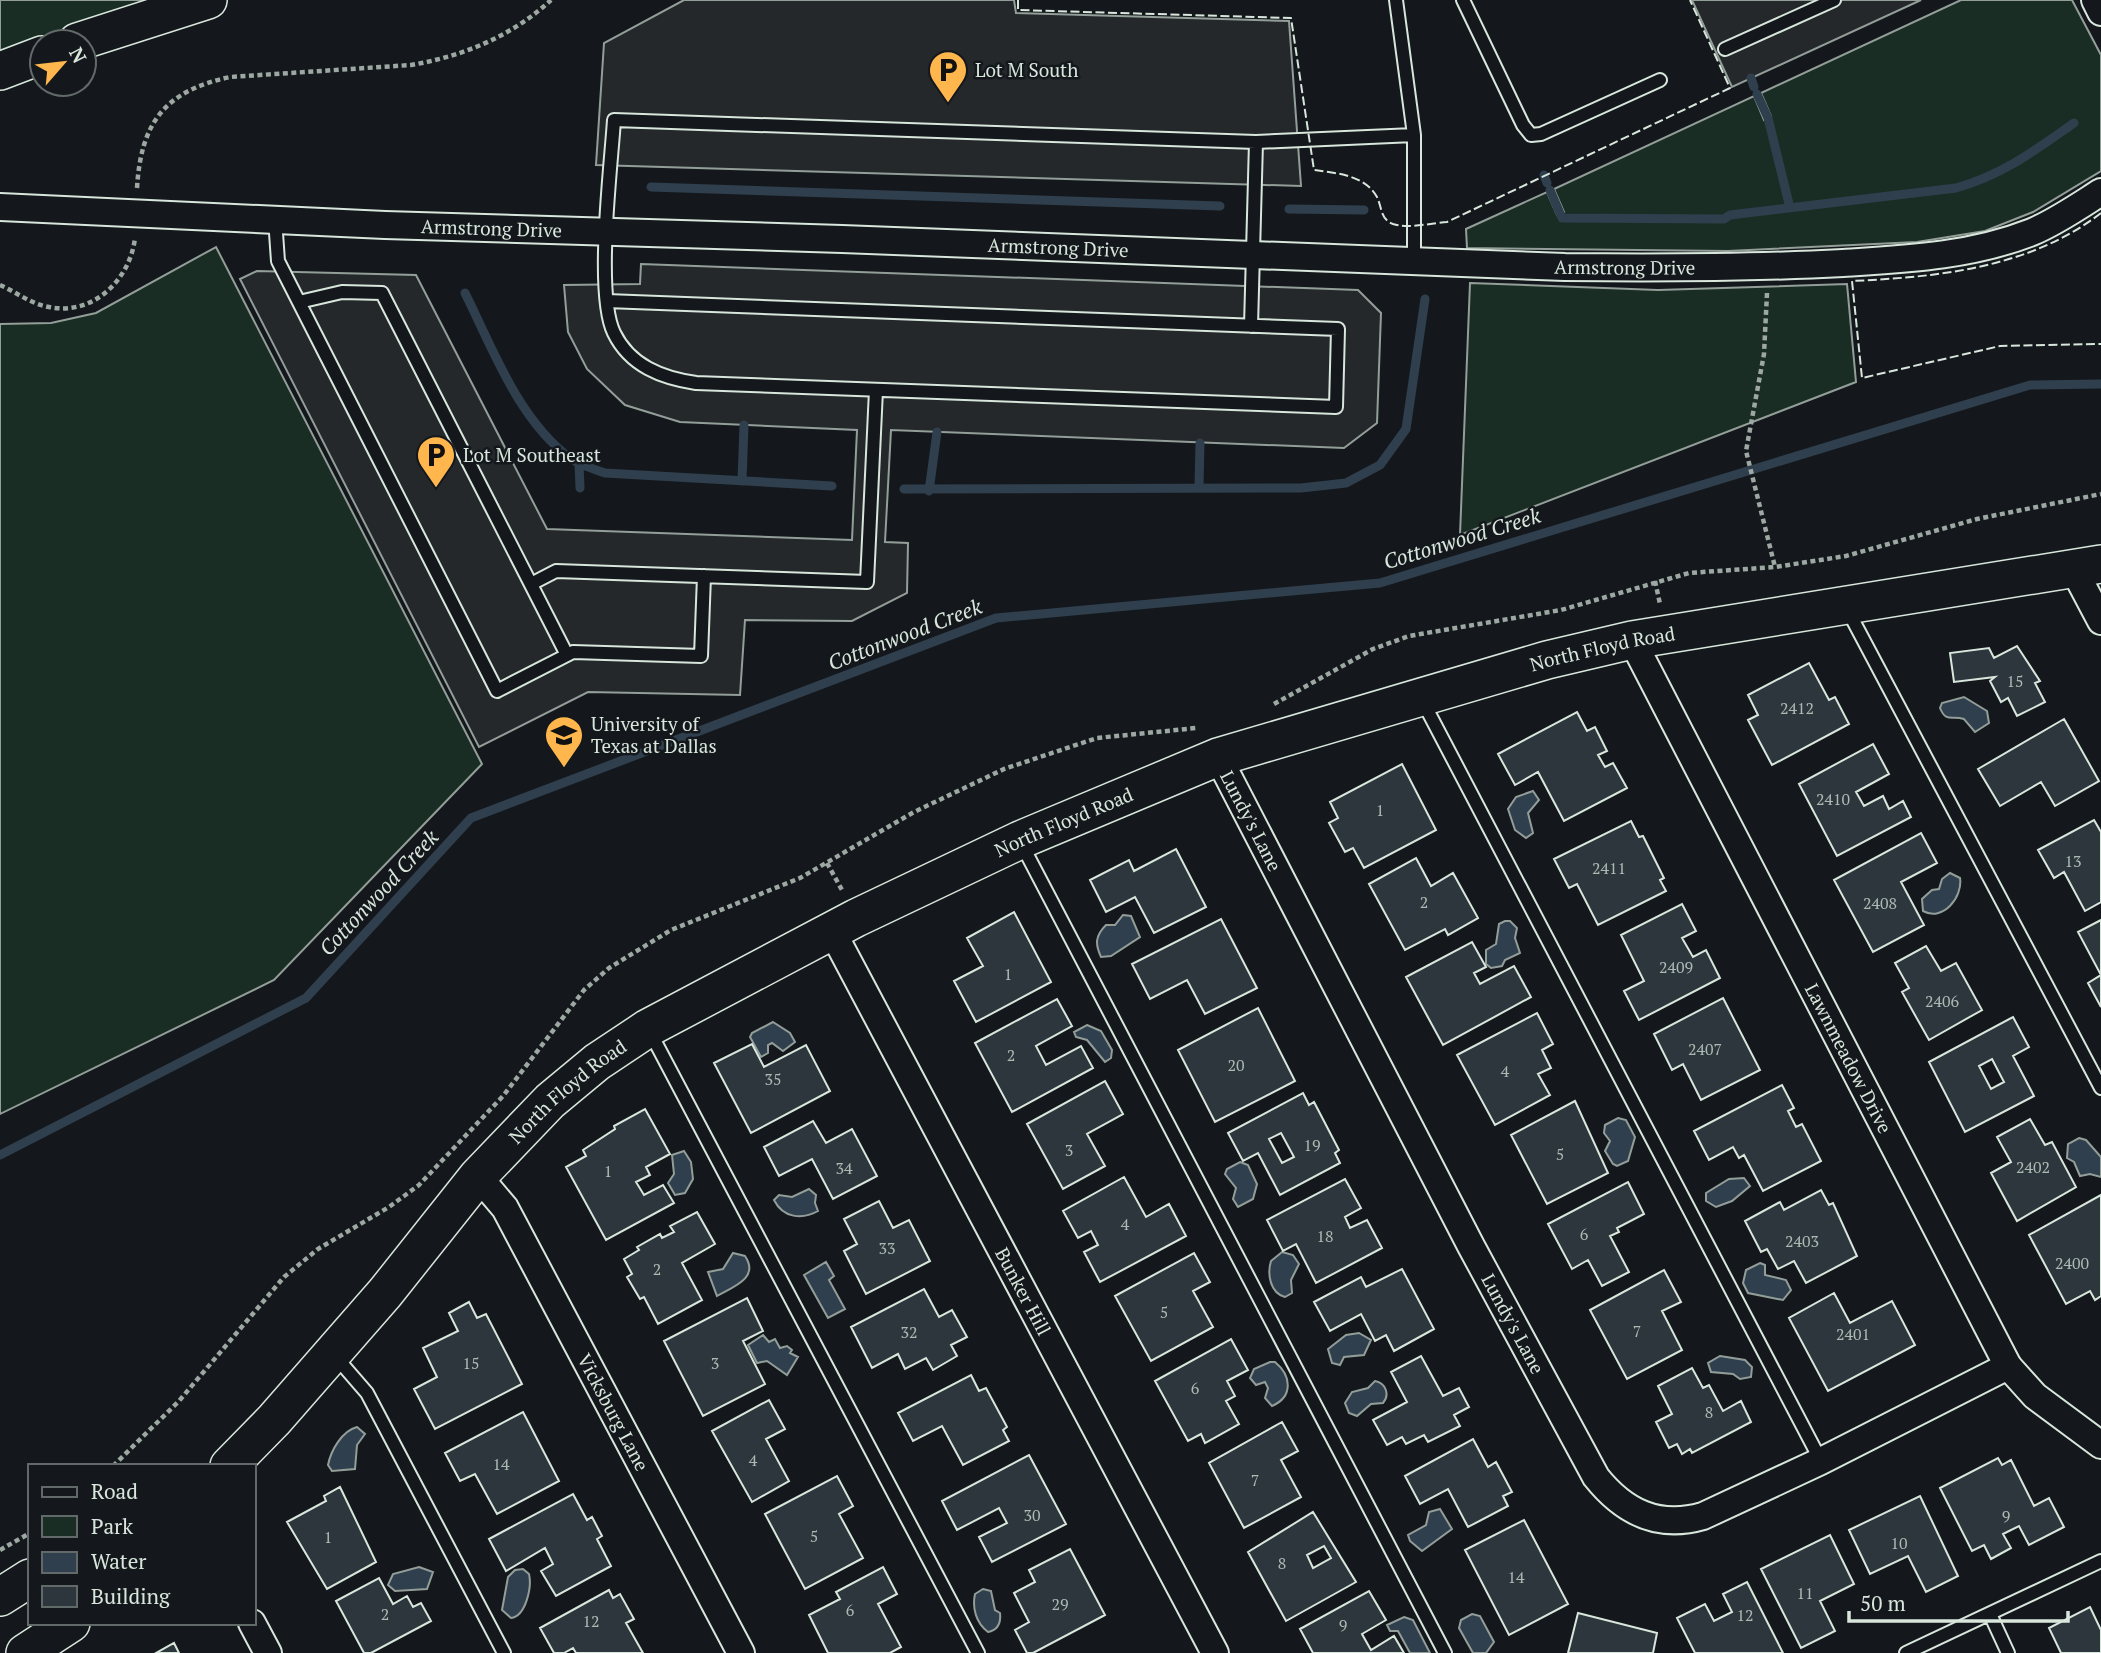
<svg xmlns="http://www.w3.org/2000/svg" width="2101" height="1653" font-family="'PT Serif',serif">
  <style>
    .green { fill: #1a2d24; stroke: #939e99; stroke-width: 2 }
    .parking { fill: #24282b; stroke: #939e99; stroke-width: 2 }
    .water { fill: #2f3f4d; stroke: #939e99; stroke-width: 2 }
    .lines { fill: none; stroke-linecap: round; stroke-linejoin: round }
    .stream { stroke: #2f3f4d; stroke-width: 9 }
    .building { fill: #2c363c; stroke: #d8e6dc; stroke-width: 2; fill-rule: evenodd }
    .lane-casing { stroke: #d8e6dc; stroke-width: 16 }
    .street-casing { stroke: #d8e6dc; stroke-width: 30 }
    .secondary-casing { stroke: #d8e6dc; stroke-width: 40 }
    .path { stroke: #9da8a2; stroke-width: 4.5; stroke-dasharray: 5 3.5; stroke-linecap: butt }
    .lane { stroke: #14181c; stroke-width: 12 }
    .street { stroke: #14181c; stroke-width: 26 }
    .secondary { stroke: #14181c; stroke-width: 37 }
    .fence { stroke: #d8e6dc; stroke-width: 2; stroke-dasharray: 9 3.5; stroke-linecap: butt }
    .labels { text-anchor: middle; stroke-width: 5; stroke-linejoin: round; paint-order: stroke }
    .number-label { font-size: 16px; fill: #adbab4 }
    .poi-label { font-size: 19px; fill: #d8e6dc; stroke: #14181c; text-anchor: start }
    .street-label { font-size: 19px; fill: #d8e6dc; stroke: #14181c }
    .water-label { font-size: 21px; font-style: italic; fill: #d8e6dc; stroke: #14181c }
  </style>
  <rect width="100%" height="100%" fill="#14181c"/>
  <path class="green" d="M0 0H167L0 60Z
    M1961 0H2072L2101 55V171L2033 212 1985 231 1917 242 1728 251 1467 248 1466 229 1547 192 1557 215 1564 212 1554 189 1754 96 1764 120 1771 116 1761 93Z
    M216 247 482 764 274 980 0 1114V324L51 323 96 313Z
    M1470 283 1658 290 1847 284 1856 382 1460 535Z"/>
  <path class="parking" d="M684 0H1014L1016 13 1289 21 1301 186 596 165 604 43Z
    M1692 0H1921L1732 87Z
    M641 264 1358 290 1381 313 1377 423 1344 448 891 430 885 542 908 543 907 593 852 621 745 620 740 695 588 692 479 747 240 279 257 271 416 275 547 529 852 540 857 430 680 422 625 405 587 369 568 332 564 285 640 284Z"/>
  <path class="water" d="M1964 697 1987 711 1989 723 1975 732 1964 719C1952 715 1946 723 1940 708L1942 703Z
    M1533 791 1539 800 1528 813 1533 833 1526 838 1515 830 1508 809 1516 797Z
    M1950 873 1960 878C1963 897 1943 922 1923 911L1922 899 1932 890 1939 889 1942 879Z
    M1123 915 1131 916 1140 937 1111 956 1101 957C1095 944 1095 936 1106 925H1115Z
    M1505 921H1510L1517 928 1515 938 1520 953 1505 960 1502 966 1491 968 1486 964V950L1496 944 1499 924Z
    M773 1022 790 1033 795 1042 783 1051 772 1043 768 1045V1053L761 1057 750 1037 752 1033Z
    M1087 1025 1101 1031 1112 1050 1111 1058 1105 1062 1087 1040 1076 1037 1074 1032Z
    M1618 1118 1626 1120 1635 1137 1628 1161 1617 1166 1613 1164 1605 1151 1610 1141 1604 1133 1605 1125Z
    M2079 1138 2086 1140 2101 1157V1177L2090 1174 2080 1176 2074 1162 2067 1158 2068 1144Z
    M684 1151 691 1162 693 1179 685 1193 675 1195 668 1183 674 1174 672 1155Z
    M1240 1162 1248 1165 1257 1184 1253 1199 1238 1207 1233 1199 1236 1188 1225 1174 1227 1169Z
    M1744 1178 1750 1186 1732 1201 1716 1207 1706 1201V1193L1729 1179Z
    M809 1189 816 1195 815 1203 818 1211C802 1220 783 1218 774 1200L779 1195 792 1197Z
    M1282 1252 1293 1255 1299 1264 1291 1280 1292 1293 1285 1297C1270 1293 1267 1274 1271 1261Z
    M733 1253 745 1256C760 1278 733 1287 717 1296L708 1272 723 1269Z
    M826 1262 834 1276 829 1280 845 1309 828 1318 804 1275Z
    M1760 1263 1765 1265V1275L1786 1280 1791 1290 1783 1300 1748 1293 1743 1283 1746 1270Z
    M1359 1333 1371 1340 1364 1355 1344 1357 1340 1365 1332 1363 1328 1349 1346 1335Z
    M763 1335 769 1342 775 1339 780 1348 787 1346 792 1350 790 1353 798 1357 787 1375 767 1361 757 1363 748 1345Z
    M1720 1356 1745 1360 1752 1367 1751 1377 1740 1379 1733 1374 1711 1372 1708 1363Z
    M1270 1362H1275C1292 1376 1293 1397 1272 1406L1265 1398 1268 1388 1265 1382 1256 1385 1250 1378 1254 1369Z
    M1375 1381C1386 1383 1390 1395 1383 1403L1371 1404 1357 1416 1349 1413 1345 1403 1352 1392 1368 1388Z
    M357 1427 365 1434 357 1445 355 1469 332 1471 328 1465C331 1450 342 1431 357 1427Z
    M1440 1509 1452 1529 1422 1551 1410 1541 1408 1535 1426 1525 1429 1512Z
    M419 1567 433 1572 427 1589 395 1591 388 1585 393 1574Z
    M523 1569 529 1574C532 1587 526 1616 511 1618L502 1610 508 1577 515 1570Z
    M983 1589 991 1591 995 1610 1000 1613C1001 1622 998 1630 988 1632 976 1623 972 1608 975 1594Z
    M1472 1614 1480 1616 1494 1642 1486 1653H1473L1459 1628 1461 1620Z
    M1404 1617 1413 1620 1430 1653H1410L1398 1631H1390L1387 1625Z"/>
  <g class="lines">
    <path class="stream" d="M1751 78 1754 87
      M1757 94 1768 118 1790 208
      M1544 175 1547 183
      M651 187 1220 206
      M1550 190 1562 218 1724 219 1730 215 1956 188C2004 174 2034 151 2074 123
      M1289 209 1364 210
      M465 293C493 349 518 419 570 458 579 465 594 469 605 473L832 486
      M579 463 580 488
      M742 481 744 425
      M1199 486 1200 443
      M904 489 1301 488 1346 483 1380 465 1406 429 1425 299
      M929 491 937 432
      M0 1155 306 998 471 818 996 618 1380 583 2030 385 2101 384"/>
  </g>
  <path class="building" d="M2017 646 2040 681 2035 683 2045 702 2017 716 2008 698 2001 702 1990 681 1995 677 1954 682 1950 653 1989 648 1994 658Z
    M1809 663 1829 700 1835 697 1849 724 1772 765 1748 720 1758 715 1748 695Z
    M1577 712 1587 731 1595 727 1607 751 1598 755 1605 767 1613 763 1627 788 1564 821 1538 772 1515 785 1498 754Z
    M2064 719 2099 781 2055 806 2041 782 2000 806 1978 769Z
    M1873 744 1889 774 1856 792 1864 806 1883 796 1889 809 1903 801 1911 817 1837 856 1799 784Z
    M1402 764 1436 830 1364 868 1353 848 1345 852 1329 823 1338 818 1330 802Z
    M2094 820 2101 832V902L2085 911 2064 872 2054 878 2038 850Z
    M1631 821 1639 837 1643 836 1664 878 1660 880 1666 891 1598 925 1577 884 1569 888 1554 859Z
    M1921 833 1937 863 1901 882 1924 925 1873 952 1834 880Z
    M1176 849 1206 907 1154 933 1135 897 1106 912 1090 880 1129 860 1134 871Z
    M1416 858 1431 886 1453 873 1478 918 1448 935 1445 929 1405 950 1369 884Z
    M1682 904 1696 931 1682 938 1693 957 1706 950 1720 978 1639 1020 1624 991 1644 981 1621 935Z
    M1014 912 1051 982 976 1022 954 981 983 966 967 938Z
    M1221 919 1257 988 1205 1014 1187 980 1150 999 1132 964Z
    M2101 920V975L2078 932Z
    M1472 942 1486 967 1474 973 1480 984 1514 966 1531 997 1443 1045 1406 977Z
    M1926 946 1941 971 1956 963 1982 1010 1929 1040 1902 992 1909 988 1895 963Z
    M2101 975V1007L2088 983Z
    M1723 998 1760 1070 1701 1100 1683 1064 1672 1070 1654 1034Z
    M1057 999 1072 1026 1036 1046 1046 1065 1081 1046 1093 1068 1012 1112 975 1043Z
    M1258 1008 1295 1081 1215 1122 1178 1050Z
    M1537 1013 1553 1044 1542 1050 1551 1068 1538 1074 1550 1095 1495 1125 1457 1055Z
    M2013 1017 2029 1047 2013 1056 2034 1096 1965 1132 1929 1062ZM1992 1059 2004 1082 1991 1089 1979 1066Z
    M752 1044 764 1067 806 1045 830 1091 751 1133 714 1063Z
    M1105 1081 1123 1114 1087 1134 1105 1166 1063 1189 1027 1124Z
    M1782 1085 1794 1108 1788 1111 1796 1127 1802 1124 1821 1161 1763 1191 1744 1155 1739 1158 1733 1147 1709 1160 1694 1131Z
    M1303 1093 1309 1105 1314 1102 1339 1150 1335 1153 1340 1163 1280 1195 1258 1153 1243 1161 1228 1133ZM1281 1133 1294 1157 1282 1163 1269 1139Z
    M1575 1101 1608 1173 1547 1204 1511 1135Z
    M645 1109 670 1154 646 1167 650 1175 636 1182 644 1195 663 1185 674 1203 606 1240 566 1167 586 1156 583 1150 615 1129 614 1126Z
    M2030 1119 2045 1145 2052 1142 2076 1187 2017 1221 1991 1173 2011 1162 1997 1137Z
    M813 1121 826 1143 852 1129 877 1176 833 1199 812 1159 779 1176 764 1147Z
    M1124 1177 1146 1217 1169 1204 1186 1236 1100 1282 1084 1252 1098 1245 1091 1231 1078 1238 1063 1211Z
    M1345 1179 1361 1208 1345 1217 1350 1228 1367 1220 1382 1248 1316 1283 1296 1244 1283 1251 1267 1220Z
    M1628 1182 1644 1214 1617 1228 1619 1232 1610 1236 1629 1272 1602 1286 1588 1260 1572 1269 1548 1224Z
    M1821 1190 1829 1205 1833 1203 1857 1256 1806 1283 1794 1261 1778 1269 1767 1249 1761 1252 1745 1221 1780 1202 1784 1210Z
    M2101 1195V1296L2095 1300 2090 1291 2066 1304 2029 1235Z
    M879 1201 893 1228 909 1220 930 1261 866 1294 844 1251 857 1244 844 1219Z
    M697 1212 715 1244 682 1263 702 1300 658 1324 644 1297 640 1299 627 1277 632 1274 624 1259 639 1250 637 1247 660 1234 662 1238 674 1232 670 1226Z
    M1194 1253 1210 1282 1193 1291 1213 1327 1151 1361 1115 1296Z
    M1402 1269 1434 1329 1394 1351 1386 1335 1375 1341 1361 1314 1330 1331 1314 1302 1361 1277 1366 1287Z
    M1664 1270 1681 1302 1662 1311 1682 1350 1627 1379 1590 1310Z
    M924 1289 939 1317 952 1310 967 1337 951 1345 957 1356 933 1370 926 1358 905 1369 898 1354 872 1368 851 1327Z
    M1834 1293 1850 1323 1892 1301 1915 1345 1828 1391 1789 1318Z
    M747 1298 763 1331 743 1341 765 1384 703 1416 664 1341Z
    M469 1302 477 1318 486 1314 522 1384 435 1429 414 1389 437 1377 423 1348 458 1331 449 1313Z
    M1231 1339 1248 1370 1227 1381 1235 1396 1226 1401 1239 1424 1205 1443 1201 1434 1188 1441 1155 1381Z
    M1421 1356 1443 1396 1459 1388 1469 1407 1454 1415 1460 1426 1428 1442 1424 1435 1406 1444 1402 1437 1387 1445 1373 1420 1407 1402 1391 1372Z
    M1692 1368 1703 1388 1709 1385 1723 1411 1741 1401 1751 1422 1692 1453 1690 1449 1682 1454 1677 1444 1669 1448 1656 1422 1672 1414 1658 1386Z
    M971 1375 979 1391 986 1388 1007 1427 1003 1430 1009 1441 963 1465 942 1426 913 1441 898 1413Z
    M769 1400 785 1429 766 1439 789 1481 752 1502 712 1431Z
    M523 1412 559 1481 497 1514 475 1474 460 1481 445 1453Z
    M1282 1422 1298 1451 1281 1460 1301 1497 1244 1528 1209 1463Z
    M1473 1439 1488 1467 1496 1462 1512 1492 1503 1496 1508 1506 1468 1527 1448 1489 1420 1504 1405 1476Z
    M1029 1455 1066 1524 992 1562 979 1537 1007 1523 999 1508 957 1530 942 1501Z
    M1998 1458 2002 1465 2011 1460 2034 1506 2049 1498 2064 1527 2029 1545 2019 1526 2003 1534 2011 1548 1991 1559 1984 1545 1972 1551 1940 1488Z
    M837 1476 853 1506 839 1514 863 1558 805 1589 765 1514Z
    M340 1487 376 1562 327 1589 287 1522 326 1501 324 1496Z
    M573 1494 587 1520 592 1517 602 1536 597 1539 611 1566 556 1596 541 1571 553 1564 545 1548 506 1571 489 1539Z
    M1920 1496 1958 1576 1926 1592 1908 1556 1870 1574 1849 1530Z
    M1313 1512 1356 1582 1286 1621 1248 1552ZM1324 1546 1331 1558 1313 1568 1307 1555Z
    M1524 1520 1568 1604 1509 1635 1465 1550Z
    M1830 1535 1854 1584 1820 1601 1835 1631 1801 1648 1761 1569Z
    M1070 1549 1105 1615 1033 1653H1027L1015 1630 1029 1622 1014 1593 1035 1582 1029 1570Z
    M883 1567 897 1594 878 1604 901 1647 890 1653H828L809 1615 840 1599 836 1592Z
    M379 1578 393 1604 407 1596 413 1607 421 1603 431 1621 371 1653H364L336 1601Z
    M1747 1582 1783 1653H1695L1677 1618 1705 1604 1714 1621 1732 1612 1723 1594Z
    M609 1590 613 1598 620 1594 634 1619 626 1623 643 1653H576L573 1648 564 1653H554L540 1628Z
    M1369 1591 1386 1620 1362 1634 1371 1650 1394 1636 1404 1653H1313L1300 1629Z
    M2090 1607 2101 1630V1653H2061L2049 1628Z
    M1578 1613 1657 1633 1653 1653H1568Z
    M174 1643 179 1653H156Z"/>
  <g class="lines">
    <defs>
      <path id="lane" d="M1396 0 1414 135V261
        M1463 0 1523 125 1531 135 1541 134 1660 80
        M1725 49 1834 0
        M275 219 278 261 497 691 573 652 701 656 704 576
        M607 301 1338 329 1336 407 696 383C662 378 630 366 614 333 595 294 611 167 614 120L1256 142 1414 135
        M299 302 342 292 382 293 567 655
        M1251 326 1256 142
        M531 584 556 571 867 582 876 390
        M1847 609 2101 1088
        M1422 700 1821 1461
        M1021 843 1445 1653
        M650 1032 978 1653
        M335 1356 367 1393 504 1653
        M1990 1614 2008 1653
        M1906 1653 2101 1561"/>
      <g id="street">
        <path d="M2095 0 2101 12"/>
        <path id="s1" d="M0 207 385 225 842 239 1565 267C1658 268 1750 268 1843 263 1907 259 1971 256 2032 232 2056 222 2079 206 2101 192"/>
        <path d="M2073 568 2101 621"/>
        <path id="s2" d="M1632 640 2008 1366 2035 1396 2101 1445"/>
        <path id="s3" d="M1218 757 1471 1246 1596 1477C1624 1512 1658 1529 1703 1516L1821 1461 2008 1366"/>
        <path id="s4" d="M832 931 1215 1653"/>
        <path id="s5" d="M478 1176 505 1208 741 1653"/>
        <path d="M252 1623 268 1653"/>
      </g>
      <g id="secondary">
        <path d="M77 42 208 0"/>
        <path d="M0 71 42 55"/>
        <path id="s6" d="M229 1466 274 1420 385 1293 478 1176 550 1101 597 1062 648 1028 856 918 1020 840 1218 757 1547 660 1632 640 2101 564"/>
        <path d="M0 1597 30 1578"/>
        <path d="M25 1653 71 1623"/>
      </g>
    </defs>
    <use href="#lane" class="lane-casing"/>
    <use href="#street" class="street-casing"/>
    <use href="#secondary" class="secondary-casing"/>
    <path class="path" d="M137 188C141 122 165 91 230 77L411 65C464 56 512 36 551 0
      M0 285C16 292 31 304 49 307 93 316 130 280 135 238
      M1767 293 1764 354 1746 451 1775 567
      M1655 581 1660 604
      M1274 704 1373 649 1409 636 1561 610 1689 573 1775 567 1846 556 1977 519 2101 494
      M827 863 842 890
      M113 1466 179 1401 284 1277 318 1249 389 1207 419 1185 503 1096 584 990 609 968 671 930 800 878 914 812 1004 769 1097 738 1196 728
      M0 1550 30 1533"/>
    <use href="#lane" class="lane"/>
    <use href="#street" class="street"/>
    <use href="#secondary" class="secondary"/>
    <path class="fence" d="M1018 0V10L1291 18 1314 170C1336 173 1365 175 1377 197 1382 207 1380 219 1393 224 1408 229 1432 223 1447 222L1730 88 1690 0
      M2101 213C2030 268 1938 277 1852 281L1862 378 2000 346 2101 344"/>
  </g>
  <defs>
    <symbol id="parking-pin" viewBox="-11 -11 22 30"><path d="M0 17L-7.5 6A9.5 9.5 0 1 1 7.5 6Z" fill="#ffb74d" stroke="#14181c"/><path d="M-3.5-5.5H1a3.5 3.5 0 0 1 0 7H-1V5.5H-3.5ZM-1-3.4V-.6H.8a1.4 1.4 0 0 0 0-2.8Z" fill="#111"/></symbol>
    <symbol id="university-pin" viewBox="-11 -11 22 30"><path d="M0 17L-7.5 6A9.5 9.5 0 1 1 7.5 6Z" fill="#ffb74d" stroke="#14181c"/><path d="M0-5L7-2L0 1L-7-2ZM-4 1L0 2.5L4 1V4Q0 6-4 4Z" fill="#111"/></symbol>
  </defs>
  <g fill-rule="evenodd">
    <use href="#parking-pin" x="926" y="48" width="44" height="60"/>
    <use href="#parking-pin" x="414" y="433" width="44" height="60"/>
    <use href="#university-pin" x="542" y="713" width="44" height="60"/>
  </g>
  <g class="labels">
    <g class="number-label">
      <text x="2015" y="687">15</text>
      <text x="1797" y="714">2412</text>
      <text x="1833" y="805">2410</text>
      <text x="1380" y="816">1</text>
      <text x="2073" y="867">13</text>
      <text x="1609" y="874">2411</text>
      <text x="1424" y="908">2</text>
      <text x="1880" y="909">2408</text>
      <text x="1676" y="973">2409</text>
      <text x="1008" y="980">1</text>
      <text x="1942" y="1007">2406</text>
      <text x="1705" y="1055">2407</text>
      <text x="1011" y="1061">2</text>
      <text x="1236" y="1071">20</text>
      <text x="1505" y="1077">4</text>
      <text x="773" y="1085">35</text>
      <text x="1312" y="1151">19</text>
      <text x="1069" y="1156">3</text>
      <text x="1560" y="1160">5</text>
      <text x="2033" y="1173">2402</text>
      <text x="844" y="1174">34</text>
      <text x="608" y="1177">1</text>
      <text x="1125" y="1230">4</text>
      <text x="1584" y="1240">6</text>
      <text x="1325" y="1242">18</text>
      <text x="1802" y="1247">2403</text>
      <text x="887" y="1254">33</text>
      <text x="2072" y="1269">2400</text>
      <text x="657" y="1275">2</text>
      <text x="1164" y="1318">5</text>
      <text x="1637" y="1337">7</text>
      <text x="909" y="1338">32</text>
      <text x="1853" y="1340">2401</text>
      <text x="471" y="1369">15</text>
      <text x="715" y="1369">3</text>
      <text x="1195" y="1394">6</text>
      <text x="1709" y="1418">8</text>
      <text x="753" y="1466">4</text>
      <text x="501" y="1470">14</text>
      <text x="1255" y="1486">7</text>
      <text x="1032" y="1521">30</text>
      <text x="2006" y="1522">9</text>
      <text x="814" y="1542">5</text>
      <text x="328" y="1543">1</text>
      <text x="1899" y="1549">10</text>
      <text x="1282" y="1569">8</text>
      <text x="1516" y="1583">14</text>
      <text x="1805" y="1599">11</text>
      <text x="1060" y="1610">29</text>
      <text x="850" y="1616">6</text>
      <text x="385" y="1620">2</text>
      <text x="1745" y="1621">12</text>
      <text x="591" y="1627">12</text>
      <text x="1343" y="1631">9</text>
    </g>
    <g class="poi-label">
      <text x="975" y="77">Lot M South</text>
      <text x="463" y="462">Lot M Southeast</text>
      <text x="591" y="731">University of<tspan x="591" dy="22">Texas at Dallas</tspan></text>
    </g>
    <g class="street-label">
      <text dy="7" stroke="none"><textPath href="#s1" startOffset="492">Armstrong Drive</textPath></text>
      <text dy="7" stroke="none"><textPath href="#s1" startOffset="1059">Armstrong Drive</textPath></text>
      <text dy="7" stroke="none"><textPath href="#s1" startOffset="1626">Armstrong Drive</textPath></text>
      <text dy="7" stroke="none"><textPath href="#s6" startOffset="1640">North Floyd Road</textPath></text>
      <text dy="7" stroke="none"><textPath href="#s3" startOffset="72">Lundy's Lane</textPath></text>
      <text dy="7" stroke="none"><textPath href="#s6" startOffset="1073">North Floyd Road</textPath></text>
      <text dy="7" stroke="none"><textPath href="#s2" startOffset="471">Lawnmeadow Drive</textPath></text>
      <text dy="7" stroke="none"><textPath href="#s6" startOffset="506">North Floyd Road</textPath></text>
      <text dy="7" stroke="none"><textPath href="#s4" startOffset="408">Bunker Hill</textPath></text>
      <text dy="7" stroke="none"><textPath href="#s3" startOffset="639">Lundy's Lane</textPath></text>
      <text dy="7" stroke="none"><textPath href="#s5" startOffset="273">Vicksburg Lane</textPath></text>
    </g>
    <g class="water-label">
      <text transform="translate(1462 539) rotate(-17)" y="7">Cottonwood Creek</text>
      <text transform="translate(905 635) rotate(-21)" y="7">Cottonwood Creek</text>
      <text transform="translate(379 893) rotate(-47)" y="7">Cottonwood Creek</text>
    </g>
  </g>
  <rect x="28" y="1464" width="228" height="161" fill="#14181c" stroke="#626a69" stroke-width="2"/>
  <rect x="42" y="1487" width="35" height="10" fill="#14181c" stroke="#626a69" stroke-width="2"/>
  <text x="91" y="1499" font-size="21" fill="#d8e6dc">Road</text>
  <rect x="42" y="1516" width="35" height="21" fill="#1a2d24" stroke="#626a69" stroke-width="2"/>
  <text x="91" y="1534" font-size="21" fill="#d8e6dc">Park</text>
  <rect x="42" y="1552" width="35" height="21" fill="#2f3f4d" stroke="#626a69" stroke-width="2"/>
  <text x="91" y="1569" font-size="21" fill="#d8e6dc">Water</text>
  <rect x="42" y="1586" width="35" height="21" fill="#2c363c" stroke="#626a69" stroke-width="2"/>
  <text x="91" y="1604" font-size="21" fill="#d8e6dc">Building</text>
  <g transform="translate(63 63) rotate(62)"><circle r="33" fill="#14181c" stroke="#626a69" stroke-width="2"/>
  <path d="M0-5L12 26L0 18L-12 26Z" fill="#ffb74d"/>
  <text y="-10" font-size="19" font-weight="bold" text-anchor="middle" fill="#d8e6dc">N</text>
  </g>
  <path d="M1849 1611v10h219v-10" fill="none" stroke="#d8e6dc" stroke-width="3.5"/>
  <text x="1860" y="1611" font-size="21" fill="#d8e6dc" stroke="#14181c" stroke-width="5" paint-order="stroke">50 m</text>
</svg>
